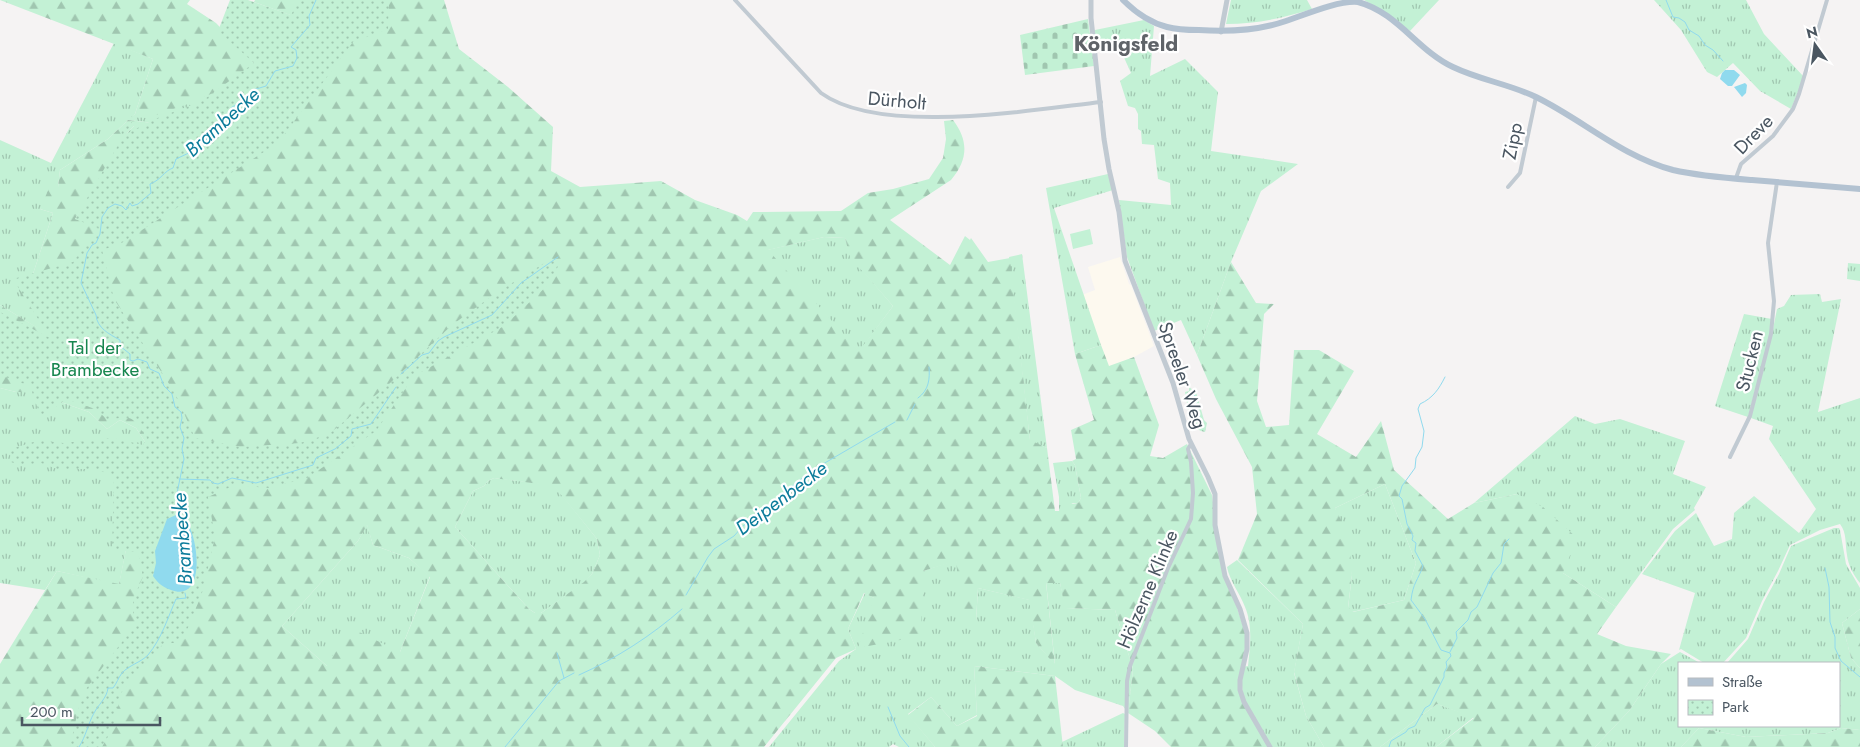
<svg xmlns="http://www.w3.org/2000/svg" width="1860" height="747" font-family="Jost,sans-serif">
  <style>
    .commercial { fill: #fdf9ef }
    .grass { fill: url(#grass-tufts) }
    .forest { fill: url(#forest-firs); fill-rule: evenodd }
    .cemetery { fill: url(#cemetery-stones) }
    .park { fill: url(#park-dots) }
    .pitch { fill: #c3f1d5 }
    .water { fill: #90daee }
    .lines { fill: none; stroke-linecap: round; stroke-linejoin: round }
    .stream { stroke: #90daee; stroke-width: 1 }
    .minor { stroke: #c1cad2; stroke-width: 4 }
    .tertiary { stroke: #c1cad2; stroke-width: 5 }
    .primary { stroke: #b3c2d1; stroke-width: 6 }
    .labels { text-anchor: middle; stroke-width: 4.5; stroke-linejoin: round; paint-order: stroke }
    .street-label { font-size: 19px; fill: #4a5661; stroke: #fff }
    .park-label { font-size: 19px; fill: #17864f; stroke: #fff }
    .water-label { font-size: 20px; font-style: italic; fill: #0c7c9b; stroke: #fff }
    .quarter-label { font-size: 21px; font-weight: bold; fill: #5f6368; stroke: #fff }
  </style>
  <defs>
    <pattern id="grass-tufts" width="24" height="20" patternUnits="userSpaceOnUse" patternTransform="scale(1.25)"><rect width="24" height="20" fill="#c3f1d5"/><path d="M3 7l-1-3M5 7V3M7 7l1-3M15 17l-1-3M17 17v-4M19 17l1-3" fill="none" stroke="#a0c6b0"/></pattern>
    <pattern id="forest-firs" width="22" height="20" patternUnits="userSpaceOnUse" patternTransform="scale(1.25)"><rect width="22" height="20" fill="#c3f1d5"/><path d="M5 1l3.5 6h-7zM16 11l3.5 6h-7z" fill="#a0c6b0"/></pattern>
    <pattern id="cemetery-stones" width="16" height="16" patternUnits="userSpaceOnUse" patternTransform="scale(1.25)"><rect width="16" height="16" fill="#c3f1d5"/><path d="M2 7V4a2 2 0 0 1 4 0v3zM10 15v-3a2 2 0 0 1 4 0v3z" fill="#a0c6b0"/></pattern>
    <pattern id="park-dots" width="8" height="8" patternUnits="userSpaceOnUse" patternTransform="scale(1.25)"><rect width="8" height="8" fill="#c3f1d5"/><path d="M2 2h.1M6 6h.1" fill="none" stroke="#a0c6b0" stroke-width="1.8" stroke-linecap="round"/></pattern>
  </defs>
  <rect width="100%" height="100%" fill="#f5f3f3"/>
  <path class="commercial" d="M1120 257 1129 284 1131 285 1154 346 1134 357 1108 367 1082 295 1095 290 1088 267Z"/>
  <path class="grass" d="M1231 0H1307L1312 9C1283 18 1257 24 1226 24Z
    M1364 0H1439L1410 31 1388 14Z
    M1654 0H1746L1764 34 1804 77 1791 109 1760 91 1733 63 1717 77 1707 72 1681 30Z
    M1144 20 1154 26 1150 76 1185 59 1218 92 1211 151 1298 164 1261 191 1231 262 1197 355 1181 320 1154 331 1127 257 1119 200 1171 205 1170 183 1158 179 1154 145 1142 144 1141 131 1138 129V114L1135 108 1128 106 1120 81 1131 73 1116 40 1096 46 1090 31Z
    M114 43 153 59 135 114 132 117 220 90 92 225 75 220 125 135 134 126 161 124 128 120 108 139 60 170 58 187 40 209 53 213 33 274 39 329 0 305V140L51 163Z
    M1108 174 1113 190 1054 208 1101 345 1075 354 1046 188Z
    M824 237 845 238 851 257 893 306 859 352 767 250Z
    M1022 254 1047 448 1030 441 1009 257Z
    M1848 263 1860 264V281L1847 279Z
    M1820 294 1822 302 1841 299 1818 412 1860 398V583C1854 576 1848 565 1847 555 1845 544 1847 533 1840 524L1820 530 1790 545 1778 571 1762 601 1746 638 1723 663H1704L1681 649 1679 650 1695 593 1642 574 1675 531 1696 513 1714 546 1732 539 1734 513 1754 496 1799 533 1816 509 1769 439 1773 426 1751 418 1772 334 1777 309 1784 306 1791 295Z
    M1744 314 1772 319 1770 334 1748 417 1715 406Z
    M1189 387 1196 392 1204 420 1207 423 1205 432C1187 429 1189 409 1185 392L1189 391Z
    M0 388 16 392H32L89 412 107 429 120 420 136 428 147 445 119 585 57 571 45 590 0 583Z
    M1575 416 1595 424 1620 419 1685 441 1673 474 1706 487 1694 508 1695 510 1673 529 1616 607 1563 573 1517 494 1474 503Z
    M1072 461 1075 465 1081 498 1078 503H1073L1059 511V497L1053 463Z
    M494 478 554 485 597 539 600 555 592 574 585 582 541 613H535L529 609 455 527 473 491 484 486 488 481Z
    M1385 484 1416 563 1404 600 1352 612 1348 608 1352 575 1335 508Z
    M367 524 373 545 409 558 430 576 400 652 327 666 282 626 358 541Z
    M1834 528H1839L1840 530 1846 564 1860 588V609L1842 623 1851 658 1860 668V730L1841 728 1828 733 1746 737 1699 728 1681 747H1595L1629 711 1661 664 1680 652 1700 663H1679V726H1839V663H1727L1748 639 1764 602 1779 574 1791 546Z
    M956 560 976 621 978 588 1030 600 1036 643 1055 664 1046 582 1060 583 1066 608 1115 610 1133 669 1128 713 1123 706 1075 690 1055 676 974 666 977 715 957 726 931 697 908 714 935 747H899L893 744 889 747H769L839 661 856 649 848 629 865 593 874 598 923 571Z
    M1237 560 1303 624 1294 673 1306 716 1324 747H1268L1243 703 1241 667 1248 666C1250 647 1253 626 1245 607 1240 593 1230 582 1227 567Z
    M1437 704 1474 717 1436 747H1380Z
    M1123 713 1125 714 1124 747H1063L1062 742Z"/>
  <path class="forest" d="M0 0H190L187 4 216 23 259 68 307 21 254 2 255 0H444L459 49 508 87 553 127 551 171 580 187 661 181 695 200 737 215 747 221 753 212 841 211 868 193 893 189 929 179 943 158 946 139 944 121 953 120C969 141 968 160 951 180L890 220 950 265 965 236 970 240 971 238 988 262 1010 258 1030 440 1047 448 1055 511H1059L1064 505 1078 503 1081 498 1075 465 1072 461 1076 459 1071 430 1094 420 1075 354 1101 345 1109 366 1134 357 1159 425 1150 456 1163 458 1187 444 1212 495 1223 576 1235 601 1245 633 1246 643 1238 683 1268 747H1171L1155 731 1128 713 1133 669 1115 610 1065 608 1060 583H1046L1055 665 1036 643 1029 600 978 588 976 621 963 623 956 561 923 571 921 636 858 648 874 598 864 593 848 629 856 649 836 658 764 747H0V664L57 571 119 584 147 445 136 428 120 420 107 429 89 412 32 392H16L0 388V305L38 328 13 279 33 274 53 213 40 209 50 186 58 187 60 170 108 139 128 120 161 124 147 133 134 126 125 135 119 152 75 219 92 224 220 90 188 104 147 118 131 117 135 114 153 59ZM824 237 845 238 850 257 893 306 859 351 768 250ZM494 478 554 486 597 539 600 555 592 574 584 582 541 613H535L529 609 455 527 473 491 484 486 488 481ZM367 525 373 545 409 558 430 577 400 652 347 626 327 666 282 626 358 541Z
    M1231 262 1256 303 1274 304 1264 314 1257 401 1266 427 1289 425 1294 350H1319L1354 371 1317 434 1356 457 1381 421 1394 470 1448 519 1474 503 1517 494 1543 507 1577 538 1563 573 1616 607 1597 634 1626 646 1671 654 1661 664 1629 711 1595 747H1436L1474 718 1437 704 1380 747H1324L1306 716 1294 672 1303 624 1238 560 1257 514 1252 467 1216 399 1197 355ZM1385 484 1416 563 1404 600 1353 612 1348 607 1352 575 1349 536 1335 508Z
    M1860 609V668L1851 658 1842 623Z
    M974 666 1055 676 1063 747H935L908 715 931 697 957 726 977 716Z
    M1699 728 1746 737 1828 733 1841 728 1860 730V747H1681Z"/>
  <path class="cemetery" d="M1088 19 1094 66 1025 75 1020 35Z"/>
  <path class="park" d="M230 0H248L291 15 299 0H381L389 2 388 29 353 42 278 143 120 244 102 250 114 299 175 393 195 438 240 447 300 443 329 434 389 384 452 325 496 293 548 261 561 260 550 283 504 326 414 376 376 431 307 478 269 488 235 485 208 497 215 537 203 590 189 626 178 643H164L141 668 121 693 114 726 102 747H70L78 710 86 689 138 621 133 614V599L143 577 138 552 112 550 114 475 93 469H57L41 463 20 465 11 462 10 453 14 448 40 440 63 443 113 438 143 445 147 438C132 417 135 415 108 420L95 409 66 399 51 411 40 415 30 386 0 375V312L50 338 13 279 73 262 98 228 75 219 121 140 122 126 133 120 126 134 155 119 202 101 254 63 218 31Z"/>
  <path class="pitch" d="M1090 229 1093 244 1073 249 1070 234Z"/>
  <path class="water" d="M1725 70H1734L1740 75 1732 86H1728L1720 79 1722 73Z
    M1745 83 1747 85 1746 93 1742 97 1734 87Z
    M1194 392 1201 421 1195 422 1189 393Z
    M176 515C180 518 186 521 188 524 199 542 205 603 171 590 162 587 158 583 153 576L156 563 155 551 167 519Z"/>
  <g class="lines">
    <path class="stream" d="M1666 0 1673 17 1679 18 1685 22 1689 30 1699 36 1705 45 1713 50 1723 61
      M401 374 422 355 429 353 438 341 444 337 492 315 521 283 558 257
      M918 398C929 390 930 379 929 367
      M907 420 915 404
      M179 479 210 480 213 483 218 484 232 478 256 483 313 465 316 458 335 449 351 436 352 429 371 424 396 387
      M176 517 179 509 176 498 184 459 182 449 184 438 180 427 182 418 181 412 175 407 172 394 164 386 159 373 150 369 147 362 138 359 133 361 130 360V354L120 346V340C109 334 97 328 96 315L81 283 87 253 92 245 96 243 100 234 102 217 108 208 115 204 122 206 126 210 130 203 132 206 138 204 151 193 150 184C161 180 164 171 173 168L176 159 193 151 192 146 205 142 212 129 223 126 229 121C230 117 229 111 231 108 233 106 241 103 245 98L251 99 253 90 266 86 275 71 293 66 297 58 296 50 291 47 310 25 309 16 316 0
      M1825 568 1829 587 1830 622 1835 637V648L1841 661 1860 677
      M686 595 708 557 714 549 734 536 743 526 811 471 895 422
      M1450 652 1457 638 1456 632 1468 620 1471 612 1477 607 1493 573 1501 563 1504 544 1509 539
      M557 653 564 678
      M579 675C617 658 651 636 682 609
      M888 707 900 736 909 747
      M79 747C86 736 88 724 94 713 98 705 107 698 108 688H113C117 683 118 678 122 673 129 665 140 663 148 655 162 638 168 617 176 599L186 598 185 593
      M505 747 559 681 574 673
      M1389 747 1391 741 1406 732 1408 729 1415 726 1425 708 1430 705 1444 677V673L1447 667 1446 662 1451 656 1450 653 1441 650 1425 619 1411 600C1413 583 1418 580 1423 566L1415 551 1416 543 1412 540 1413 536 1407 524 1402 499 1399 496 1402 486 1415 468 1416 458 1422 447 1424 431 1418 409 1420 404C1433 398 1439 389 1445 377"/>
    <path class="minor" d="M735 0 821 93C880 136 1030 110 1101 102
      M1736 178 1741 164 1773 136 1793 109 1799 94 1827 0
      M1508 187 1520 173 1536 97
      M1730 457 1750 416 1771 334 1774 301 1768 243 1777 182
      M1126 747 1127 681 1130 666 1168 568 1191 519 1193 493 1191 462 1188 449 1191 444"/>
    <path class="tertiary" d="M1091 0V18L1104 139 1109 169 1119 212 1125 261 1173 383 1189 439 1208 477 1215 494V525L1225 576 1240 609 1247 633V649L1240 680V690L1244 702 1270 747
      M1221 32 1227 0"/>
    <path class="primary" d="M1123 0C1135 12 1151 23 1167 27 1178 30 1188 30 1199 30 1229 32 1257 31 1286 21 1304 15 1339 0 1358 2 1397 12 1418 51 1453 67 1480 80 1509 84 1536 97 1583 120 1621 156 1673 170 1699 176 1726 178 1752 180 1788 183 1824 186 1860 189"/>
  </g>
  <g class="labels">
    <g class="street-label">
      <text transform="translate(897 100) rotate(5)" y="7">Dürholt</text>
      <text transform="translate(1753 134) rotate(-46)" y="7">Dreve</text>
      <text transform="translate(1512 141) rotate(-79)" y="7">Zipp</text>
      <text transform="translate(1749 361) rotate(-76)" y="7">Stucken</text>
      <text transform="translate(1183 375) rotate(71)" y="7">Spreeler Weg</text>
      <text transform="translate(1147 589) rotate(-67)" y="7">Hölzerne Klinke</text>
    </g>
    <g class="park-label">
      <text x="95" y="354">Tal der<tspan x="95" dy="22">Brambecke</tspan></text>
    </g>
    <g class="water-label">
      <text transform="translate(222 122) rotate(-42)" y="7">Brambecke</text>
      <text transform="translate(781 498) rotate(-37)" y="7">Deipenbecke</text>
      <text transform="translate(182 539) rotate(-94)" y="7">Brambecke</text>
    </g>
    <g class="quarter-label">
      <text x="1126" y="51">Königsfeld</text>
    </g>
  </g>
  <rect x="1678" y="662" width="162" height="65" fill="#ffffff" stroke="#b7bbc0"/>
  <rect x="1688" y="678" width="25" height="8" fill="#b3c2d1" stroke="#b7bbc0"/>
  <text x="1722" y="687" font-size="15" fill="#4a5661">Straße</text>
  <rect x="1688" y="700" width="25" height="15" fill="url(#park-dots)" stroke="#b7bbc0"/>
  <text x="1722" y="712" font-size="15" fill="#4a5661">Park</text>
  <g transform="translate(1815 45) rotate(346)" stroke="#ffffff" stroke-width="4" paint-order="stroke">
  <path d="M0-4L9 19L0 12L-9 19Z" fill="#4a5661"/>
  <text y="-8" font-size="14" font-weight="bold" text-anchor="middle" fill="#4a5661">N</text>
  </g>
  <path d="M22 717v8h138v-8" fill="none" stroke="#4a5661" stroke-width="2.5"/>
  <text x="30" y="717" font-size="15" fill="#4a5661" stroke="#ffffff" stroke-width="4" paint-order="stroke">200 m</text>
</svg>
